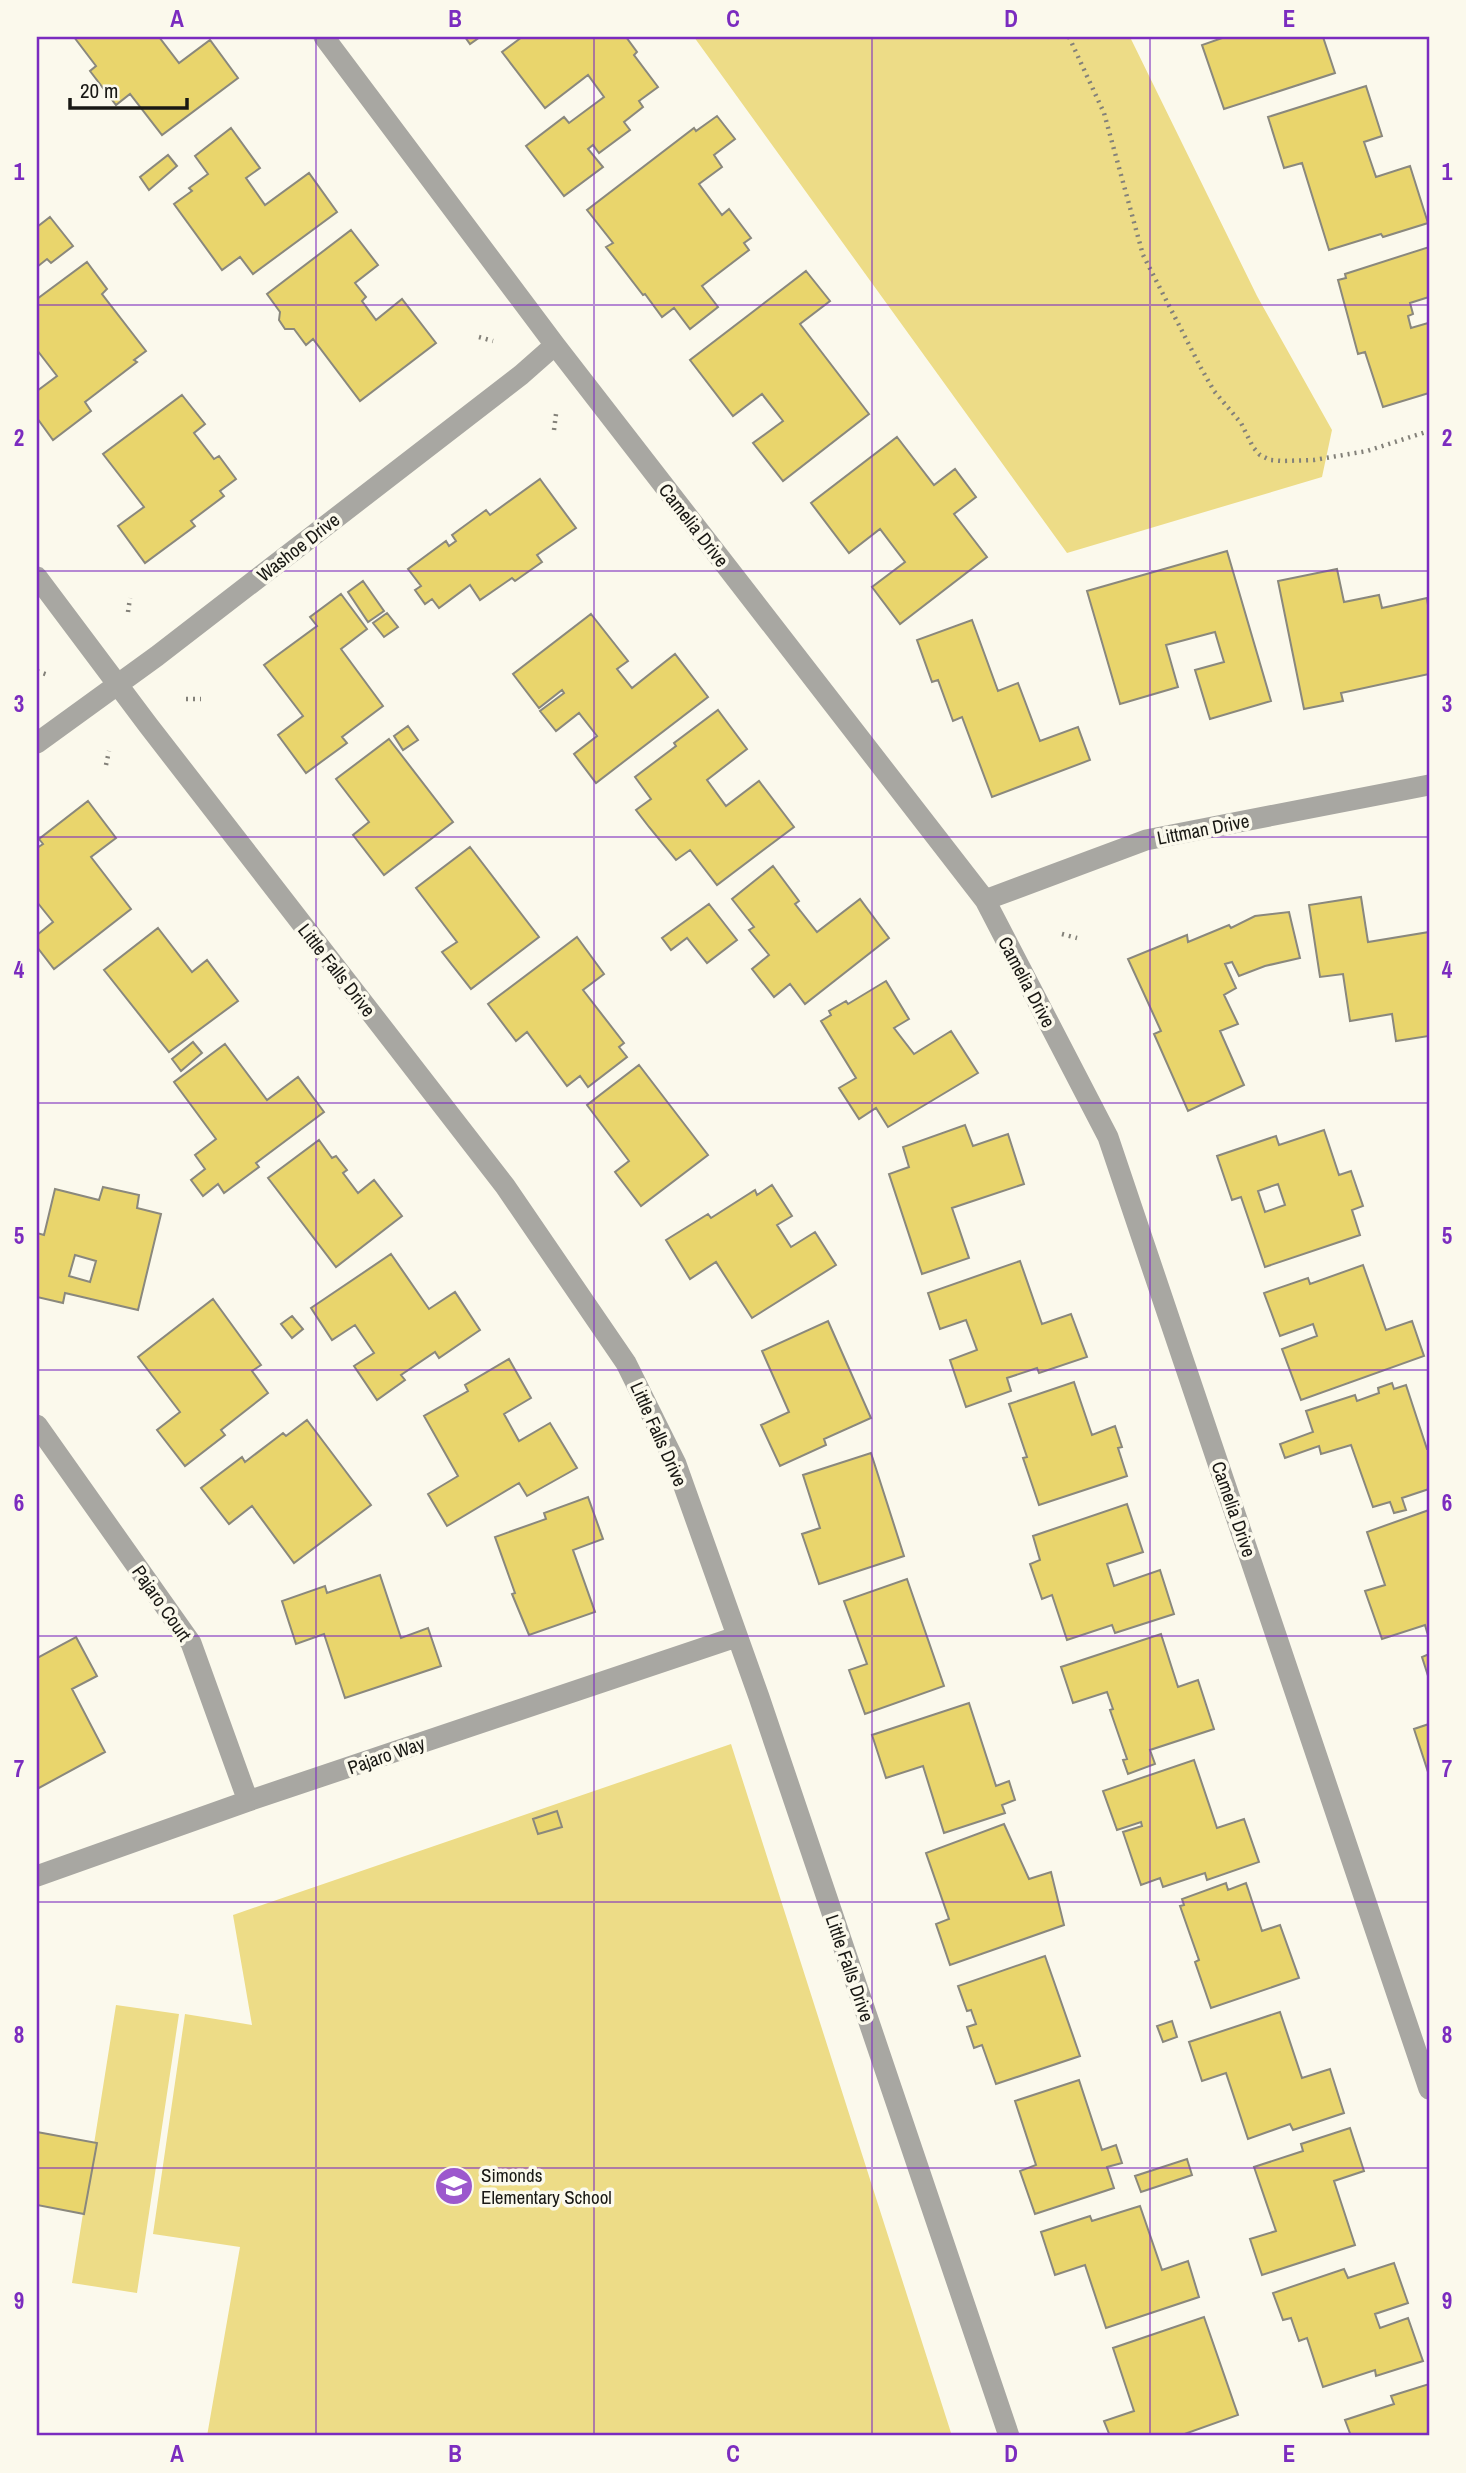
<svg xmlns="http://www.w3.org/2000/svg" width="1466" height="2473" font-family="'Archivo Narrow',sans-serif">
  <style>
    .green { fill: #eddc87 }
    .building { fill: #e9d56c; stroke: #8a887d; stroke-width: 2; fill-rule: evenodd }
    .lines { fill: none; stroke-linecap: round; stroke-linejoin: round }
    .path { stroke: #838179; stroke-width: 4.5; stroke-dasharray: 2 5; stroke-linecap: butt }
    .minor { stroke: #a8a7a2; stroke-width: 21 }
    .grid { fill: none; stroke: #7b2cbf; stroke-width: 2; stroke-opacity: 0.55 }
    .labels { text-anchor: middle; stroke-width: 7; stroke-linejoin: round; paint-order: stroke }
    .street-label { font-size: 19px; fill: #191814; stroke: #fbf9ec }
    .poi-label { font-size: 19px; fill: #191814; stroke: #fbf9ec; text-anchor: start }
    .neatline { fill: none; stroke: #7b2cbf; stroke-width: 2.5 }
    .grid-label { font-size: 23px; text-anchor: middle; font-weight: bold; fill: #7b2cbf }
  </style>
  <rect width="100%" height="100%" fill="#fbf9ec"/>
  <path class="green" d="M694 37H1130L1257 296 1332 430 1322 477 1067 553Z
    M731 1744 952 2436H207L240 2247 153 2234 185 2014 252 2025 233 1915Z
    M116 2005 179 2014 137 2293 72 2283Z"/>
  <path class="building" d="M74 37H159L179 63 210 40 238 78 162 135 130 94 116 105 90 71 96 66Z
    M465 37H480L470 44Z
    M522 37H626L637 52 634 55 658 87 639 101 643 107 624 122 630 130 599 153 593 145 588 149 603 167 564 196 526 146 564 117 569 123 604 97 588 75 545 108 502 52Z
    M1225 37H1323L1335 73 1224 109 1202 45Z
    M1366 86 1382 136 1364 142 1376 177 1410 166 1428 223 1383 237 1381 234 1329 250 1302 163 1284 168 1268 117Z
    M717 116 735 139 714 155 722 167 699 184 722 215 729 209 751 238 744 243 749 250 702 286 718 307 690 329 674 308 662 317 645 294 643 295 606 247 613 243 587 210 694 128 696 131Z
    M231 128 260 168 246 178 265 205 309 173 337 212 253 274 240 257 222 270 174 204 192 191 189 188 208 174 195 156Z
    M168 155 177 166 149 190 140 177Z
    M50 217 73 246 51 263 47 259 37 267V227Z
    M351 230 378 265 355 283 366 297 362 301 376 320 402 299 436 343 360 401 313 339 306 345 294 329H285L279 320 280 312 267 294Z
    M1429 247V297L1410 303 1413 314 1408 316 1411 328 1428 323 1429 327V393L1383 407 1365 352 1358 354 1338 280 1346 278 1345 274Z
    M87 262 107 289 102 294 146 351 134 360 137 362 85 402 91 411 53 440 37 418V391L57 376 37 350V299Z
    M806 271 830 301 800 324 869 414 783 481 753 443 783 421 762 394 733 416 690 360Z
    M182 395 205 424 194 433 214 459 219 456 236 479 220 491 224 496 191 521 195 526 145 563 118 526 144 507 103 454Z
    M897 437 934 485 955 469 976 497 954 514 987 557 900 624 872 587 905 562 880 529 849 553 811 503Z
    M540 479 576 528 537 555 542 562 515 581 512 578 480 600 470 585 439 608 432 599 425 604 415 590 421 586 408 569 446 541 449 546 456 541 452 535 486 510 490 515Z
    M1227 551 1271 701 1210 719 1195 670 1224 662 1215 632 1166 645 1178 687 1120 704 1087 591Z
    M1337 569 1344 602 1379 595 1382 608 1427 598 1429 612V674L1341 693 1343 701 1304 709 1278 581Z
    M363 581 384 611 368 622 348 592Z
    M341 594 367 629 341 649 383 706 342 737 347 743 306 773 278 735 303 716 264 665 317 626 310 617Z
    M387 613 398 627 384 637 373 623Z
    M591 614 628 661 617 669 632 688 675 654 708 697 596 783 574 754 597 736 579 713 556 731 540 711 564 693 562 690 539 708 513 674Z
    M972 620 998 691 1018 683 1040 741 1078 727 1090 760 992 797 962 717 953 721 938 680 932 682 917 640Z
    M718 710 747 749 707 780 726 806 759 781 794 827 717 885 690 850 676 860 649 827 636 810 651 799 635 777 676 746 674 743Z
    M408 726 418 740 403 750 394 736Z
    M389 739 453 822 384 875 353 835 369 822 336 779Z
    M88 801 116 838 91 857 131 909 54 969 37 947V935L53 922 37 902V848L43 844 39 839Z
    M470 847 539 937 471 989 442 952 457 942 416 888Z
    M773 866 799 901 795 904 817 932 860 899 889 938 805 1004 790 984 774 997 752 969 769 955 749 930 754 927 732 899Z
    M1361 897 1368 942 1429 932V1036L1396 1041 1392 1014 1350 1021 1343 974 1320 977 1309 905Z
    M709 904 737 940 707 963 687 938 671 950 662 938Z
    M1289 912 1300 958 1265 966 1239 976 1232 962 1225 964 1236 988 1224 995 1238 1024 1220 1031 1244 1085 1188 1111 1154 1034 1161 1031 1128 959 1187 935 1188 942 1229 925 1231 928 1255 916Z
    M158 928 192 972 207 960 238 1001 169 1052 104 970Z
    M577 937 604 974 583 990 624 1043 619 1047 627 1057 588 1087 580 1076 567 1086 527 1032 516 1041 488 1004Z
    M886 981 909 1019 894 1028 914 1054 951 1031 978 1073 888 1127 876 1108 859 1119 839 1088 856 1078 821 1021 831 1015 829 1011 846 1001 848 1004Z
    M193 1042 202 1053 181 1071 172 1059Z
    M225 1044 267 1100 298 1077 324 1112 256 1163 259 1167 224 1193 218 1184 203 1196 191 1180 205 1169 195 1155 216 1139 174 1082Z
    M639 1065 708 1155 641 1206 615 1172 629 1161 587 1105Z
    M965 1125 973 1146 1008 1134 1024 1184 952 1208 969 1258 922 1274 889 1174 909 1167 903 1147Z
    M1324 1130 1339 1175 1351 1171 1363 1206 1352 1210 1360 1235 1265 1267 1241 1197 1232 1200 1217 1156 1276 1136 1279 1145ZM1278 1184 1285 1205 1265 1212 1258 1191Z
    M319 1140 332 1158 336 1156 347 1170 343 1173 358 1193 374 1180 402 1216 336 1267 268 1178Z
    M772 1185 792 1216 777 1225 791 1247 815 1232 836 1265 752 1318 716 1262 690 1279 666 1240 708 1214 711 1218 755 1190 757 1195Z
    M103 1187 139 1195 137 1208 161 1214 138 1310 65 1293 63 1303 37 1297V1233L44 1235 55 1189 99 1200ZM75 1255 96 1261 90 1282 69 1276Z
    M391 1254 429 1309 455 1292 480 1330 439 1358 435 1352 401 1375 405 1380 377 1400 354 1366 374 1353 355 1325 332 1340 311 1308Z
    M1020 1261 1042 1324 1071 1314 1087 1357 1039 1373 1037 1368 1007 1378 1011 1391 966 1407 950 1360 977 1350 966 1320 940 1329 928 1293Z
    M1363 1265 1386 1330 1412 1321 1424 1356 1301 1400 1282 1349 1317 1336 1313 1324 1280 1336 1264 1293 1308 1278 1310 1284Z
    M213 1299 261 1365 252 1371 268 1393 221 1430 225 1435 185 1466 157 1430 180 1412 138 1357Z
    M292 1316 303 1329 292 1338 281 1324Z
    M828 1321 871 1418 824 1439 826 1445 780 1466 761 1425 789 1412 762 1351Z
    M509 1359 531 1398 504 1414 519 1441 550 1423 577 1468 527 1496 519 1483 447 1526 428 1494 458 1476 424 1416 468 1391 465 1385Z
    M1074 1382 1092 1435 1115 1426 1122 1447 1118 1448 1127 1476 1039 1505 1023 1458 1027 1457 1009 1404Z
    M1392 1383 1394 1389 1406 1385 1427 1449H1429V1489L1402 1498 1406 1510 1394 1513 1390 1502 1373 1507 1351 1445 1321 1454 1319 1446 1285 1458 1280 1444 1313 1432 1306 1411 1355 1395 1357 1401 1379 1393 1378 1388Z
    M307 1420 371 1505 294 1563 252 1506 229 1524 201 1488 242 1457 245 1462 283 1433 286 1436Z
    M871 1453 904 1556 819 1584 802 1534 820 1528 803 1475Z
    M588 1497 603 1539 573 1550 595 1612 529 1635 512 1594 515 1593 495 1537 546 1519 544 1513Z
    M1127 1504 1143 1552 1107 1564 1114 1586 1160 1570 1174 1614 1115 1633 1112 1625 1067 1640 1052 1595 1042 1599 1030 1564 1040 1560 1033 1536Z
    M1429 1510V1639L1425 1625 1382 1639 1365 1591 1385 1585 1367 1532Z
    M380 1575 401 1638 428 1628 441 1666 345 1698 324 1634 296 1644 282 1601 325 1586 327 1593Z
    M907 1579 944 1686 865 1714 849 1670 867 1664 844 1601Z
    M1161 1634 1178 1687 1198 1680 1214 1729 1150 1750 1155 1764 1128 1774 1123 1760 1127 1759 1110 1710 1113 1709 1107 1692 1073 1703 1061 1667Z
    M76 1637 97 1676 72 1689 105 1752 37 1789V1658Z
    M1429 1654V1679L1422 1657Z
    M969 1703 996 1786 1009 1781 1015 1800 1002 1805 1005 1813 944 1833 923 1766 886 1778 872 1735Z
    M1429 1724V1772H1428L1414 1729Z
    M1194 1760 1217 1828 1244 1819 1259 1862 1207 1880 1205 1873 1163 1887 1160 1878 1141 1885 1123 1832 1142 1826 1141 1822 1117 1830 1103 1791Z
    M557 1811 562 1827 538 1834 533 1819Z
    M1004 1824 1029 1879 1051 1872 1064 1925 950 1965 936 1924 949 1919 926 1853Z
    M1226 1883 1228 1890 1246 1883 1262 1931 1280 1925 1299 1978 1211 2008 1195 1962 1199 1960 1180 1906 1184 1905 1182 1899Z
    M1045 1956 1080 2056 996 2084 982 2045 974 2048 967 2027 976 2024 971 2010 967 2011 958 1986Z
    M1280 2012 1302 2078 1330 2069 1344 2113 1293 2130 1290 2124 1248 2139 1226 2073 1202 2081 1189 2042Z
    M1172 2021 1177 2037 1163 2042 1157 2026Z
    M1079 2080 1102 2150 1116 2145 1122 2163 1107 2167 1114 2188 1035 2214 1020 2171 1036 2165 1015 2101Z
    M1350 2128 1364 2171 1334 2181 1355 2245 1262 2275 1250 2239 1276 2231 1254 2167 1303 2151 1301 2144Z
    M37 2132 97 2143 84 2214 37 2205Z
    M1187 2159 1192 2175 1141 2192 1135 2176Z
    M1140 2206 1162 2270 1188 2261 1199 2297 1106 2328 1085 2265 1055 2275 1041 2232 1090 2216 1092 2221Z
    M1394 2263 1408 2303 1375 2314 1380 2328 1408 2318 1423 2361 1376 2376 1375 2370 1323 2387 1307 2338 1299 2341 1291 2318 1283 2320 1273 2293 1344 2269 1348 2278Z
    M1204 2317 1238 2415 1179 2436H1110L1104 2421 1134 2411 1113 2348Z
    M1429 2384V2433L1426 2434 1427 2436H1351L1345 2420 1394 2404 1391 2396Z"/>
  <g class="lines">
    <path class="path" d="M1069 37 1104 113 1143 255 1201 368 1214 391 1241 423 1253 447 1260 455 1270 460 1282 461 1314 460 1367 451 1429 431
      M479 337 493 341
      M554 430 556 414
      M128 612 130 598
      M37 671 48 675
      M186 699H201
      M106 765 109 751
      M1062 934 1077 938"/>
    <path class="minor" d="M324 37 555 345 985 900 1108 1137 1429 2089
      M37 577 148 725 505 1186 626 1363 676 1464 759 1697 1009 2436
      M37 743 157 656 521 375 555 345
      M985 900 1146 840 1429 785
      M37 1425 191 1643 248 1801
      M37 1876 248 1801 736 1637"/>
  </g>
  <path class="grid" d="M316 37V2436M594 37V2436M872 37V2436M1150 37V2436M37 305H1429M37 571H1429M37 837H1429M37 1103H1429M37 1370H1429M37 1636H1429M37 1902H1429M37 2168H1429"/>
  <defs>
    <symbol id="school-disc" viewBox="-11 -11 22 22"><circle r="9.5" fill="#9c58cd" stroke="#fbf9ec"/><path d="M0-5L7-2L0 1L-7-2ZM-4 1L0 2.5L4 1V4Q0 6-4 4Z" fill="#fff"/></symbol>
  </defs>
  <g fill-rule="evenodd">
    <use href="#school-disc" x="432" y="2164" width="44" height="44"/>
  </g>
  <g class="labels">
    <g class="street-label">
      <text transform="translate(694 525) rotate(52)" y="7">Camelia Drive</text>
      <text transform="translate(298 547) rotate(-38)" y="7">Washoe Drive</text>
      <text transform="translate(1203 829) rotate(-11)" y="7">Littman Drive</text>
      <text transform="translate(337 970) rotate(52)" y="7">Little Falls Drive</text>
      <text transform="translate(1027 982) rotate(62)" y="7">Camelia Drive</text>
      <text transform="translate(659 1434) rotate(66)" y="7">Little Falls Drive</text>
      <text transform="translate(1234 1509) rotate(71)" y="7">Camelia Drive</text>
      <text transform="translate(162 1603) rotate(55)" y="7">Pajaro Court</text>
      <text transform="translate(386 1755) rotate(-19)" y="7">Pajaro Way</text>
      <text transform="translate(850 1968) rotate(71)" y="7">Little Falls Drive</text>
    </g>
    <g class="poi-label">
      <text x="481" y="2182">Simonds<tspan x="481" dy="22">Elementary School</tspan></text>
    </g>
  </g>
  <rect width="1466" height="2473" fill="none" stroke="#fbf9ec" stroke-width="77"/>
  <path d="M70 98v10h117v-10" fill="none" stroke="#191814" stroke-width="3.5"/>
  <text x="80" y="98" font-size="21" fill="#191814" stroke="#fbf9ec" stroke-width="5" paint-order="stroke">20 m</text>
  <rect x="38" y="38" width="1390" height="2396" class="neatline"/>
  <g class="grid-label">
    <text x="177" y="27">A</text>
    <text x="455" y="27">B</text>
    <text x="733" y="27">C</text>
    <text x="1011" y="27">D</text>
    <text x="1289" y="27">E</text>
    <text x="19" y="180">1</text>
    <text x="1447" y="180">1</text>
    <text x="19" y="446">2</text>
    <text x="1447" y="446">2</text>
    <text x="19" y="712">3</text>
    <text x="1447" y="712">3</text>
    <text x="19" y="978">4</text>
    <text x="1447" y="978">4</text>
    <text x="19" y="1244">5</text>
    <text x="1447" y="1244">5</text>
    <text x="19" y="1511">6</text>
    <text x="1447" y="1511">6</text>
    <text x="19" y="1777">7</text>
    <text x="1447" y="1777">7</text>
    <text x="19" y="2043">8</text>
    <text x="1447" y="2043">8</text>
    <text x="19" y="2309">9</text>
    <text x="1447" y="2309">9</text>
    <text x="177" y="2462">A</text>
    <text x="455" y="2462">B</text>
    <text x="733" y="2462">C</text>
    <text x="1011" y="2462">D</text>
    <text x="1289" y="2462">E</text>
  </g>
</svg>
